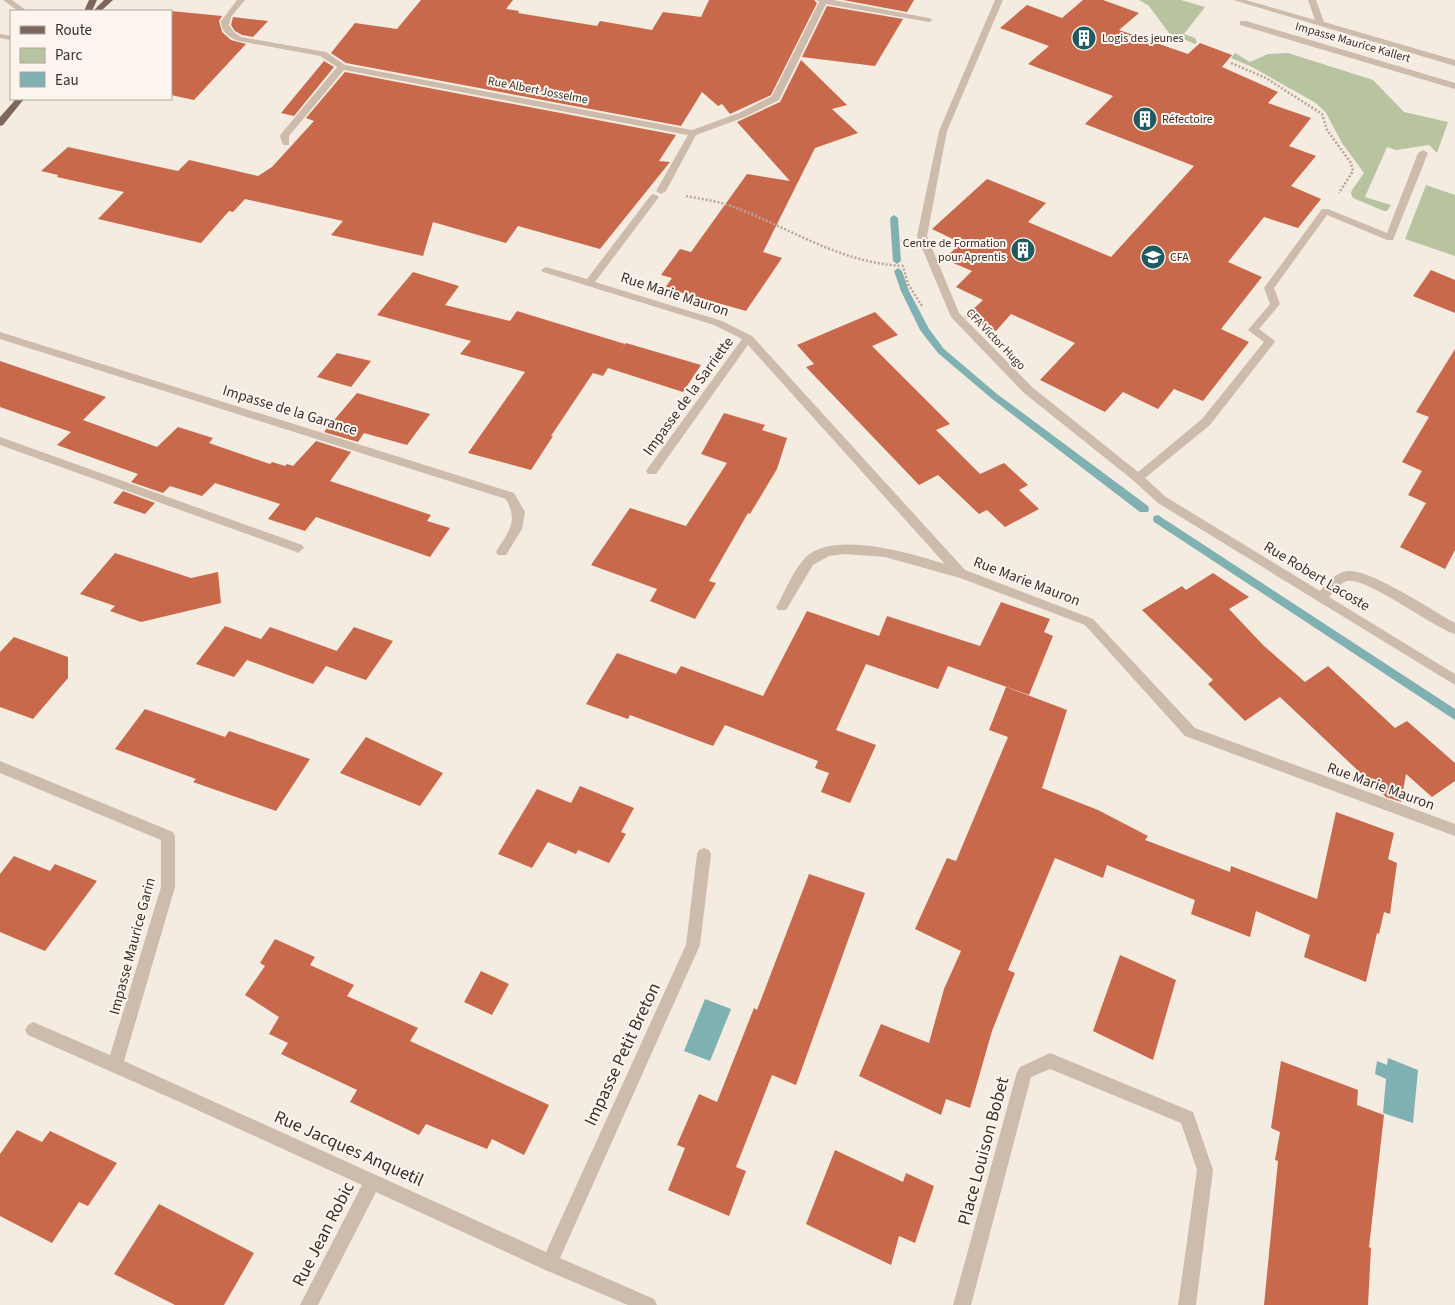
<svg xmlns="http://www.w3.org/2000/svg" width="1455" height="1305" font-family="'Source Sans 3',sans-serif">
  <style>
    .green { fill: #b8c4a0 }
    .water { fill: #7fb0b2 }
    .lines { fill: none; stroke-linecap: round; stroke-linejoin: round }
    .stream { fill: #7fb0b2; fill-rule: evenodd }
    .building { fill: #c8694b }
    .path { stroke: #b9a596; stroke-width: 2.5; stroke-dasharray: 2 2; stroke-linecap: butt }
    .minor { fill: #cdbbac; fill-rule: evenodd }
    .major { fill: #7d675c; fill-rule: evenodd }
    .labels { text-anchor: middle; stroke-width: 4; stroke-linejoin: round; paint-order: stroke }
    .far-poi-label { font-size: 12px; fill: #3b302b; stroke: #fbf5ee; text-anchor: start }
    .far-street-label { font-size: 12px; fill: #3b302b; stroke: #fbf5ee }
    .street-label { font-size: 15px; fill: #3b302b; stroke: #fbf5ee }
    .near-street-label { font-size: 18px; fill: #3b302b; stroke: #fbf5ee }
  </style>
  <rect width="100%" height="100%" fill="#f4ebe1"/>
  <path class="green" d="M1139 0H1181L1205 7 1184 34 1195 38 1197 42 1195 44 1169 33 1149 6Z
    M1235 53 1250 62 1268 54 1288 53 1373 80 1404 112 1448 122 1437 153 1429 145 1396 150 1387 147 1365 197 1391 205 1387 211H1384L1353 198 1351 193 1352 190 1364 173 1342 143 1326 113 1316 103 1252 67 1231 58Z
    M1426 185 1455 195V256L1405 239Z"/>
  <path class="water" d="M705 999 731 1009 710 1061 684 1051Z
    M1388 1058 1418 1070 1413 1123 1383 1113 1386 1079 1375 1074 1377 1061 1387 1065Z"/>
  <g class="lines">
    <path class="stream" d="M894 215 898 218 901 261 897 264 893 261 890 218Z
      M898 268 902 271 909 291 929 329 944 349 997 394 1148 506 1149 509 1148 512H1140L991 398 938 353 920 330 901 291 894 271Z
      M1158 515 1455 709V720L1154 522 1153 519 1154 516Z"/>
  </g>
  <path class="building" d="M421 0H513L506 9 519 11 518 13 597 26 600 21 652 30 663 12 701 17 709 0H814L817 3 771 95 730 114 722 104 718 106 702 92 681 126 346 63 331 53 355 23 397 29Z
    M843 0H914L907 12Z
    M1083 0H1103L1139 13 1119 30 1188 54 1200 43 1232 55 1222 67 1278 92 1268 103 1311 118 1289 146 1316 156 1291 186 1321 199 1298 228 1264 217 1228 262 1262 277 1221 329 1249 342 1203 401 1174 389 1158 409 1123 392 1105 412 1040 380 1075 343 1011 314 996 331 965 317 983 300 956 287 972 271 944 259 961 243 932 229 987 179 1046 203 1028 222 1111 257 1194 166 1085 124 1113 96 1028 64 1049 46 1000 28 1027 5 1062 18Z
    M827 6 903 19 875 66 802 57Z
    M171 11 222 16 219 21 222 32 231 40 246 44 194 100 171 95Z
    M233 17 268 21 253 37 242 35 235 31 231 25Z
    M801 60 847 105 832 109 858 133 815 148 763 252 782 258 746 311 665 288 672 278 661 275 680 249 691 252 747 174 790 181 737 122 780 102Z
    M324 61 334 67 294 116 281 113Z
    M345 72 676 135 659 161 670 162 600 249 518 226 506 243 433 222 423 256 331 235 343 221 245 199 233 212 229 211 201 243 98 219 124 192 57 177 58 175 41 171 68 147 178 171 189 160 258 176 272 167 314 121 306 118Z
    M1431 270 1455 280V313L1413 296Z
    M413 272 459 286 445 305 510 321 517 311 625 344 616 357 626 343 701 365 683 392 608 368 603 376 593 373 551 436H553L531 470 468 453 525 372 460 354 471 341 377 315Z
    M875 312 898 335 872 346 950 424 936 430 980 474 1004 463 1028 485 1019 490 1039 509 1005 527 987 510 979 514 938 475 919 485 806 367 814 364 797 345Z
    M1455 349V550L1445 569 1400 547 1426 503 1408 495 1422 471 1402 462 1429 417 1416 412Z
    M337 353 371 361 351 387 317 377Z
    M0 361 106 397 83 420 157 447 178 427 213 438 209 443 270 464 272 462 285 466 287 464 293 466 316 441 351 452 330 481 431 515 427 521 450 528 430 557 316 517 305 531 268 519 280 504 215 483 202 496 170 486 163 493 131 482 138 474 57 445 71 432 0 407Z
    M357 393 430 414 407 445 364 433 358 442 324 432Z
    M724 413 765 425 762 430 787 438 777 469 750 514 748 513 709 581 716 583 695 619 650 601 657 589 591 565 630 508 686 526 727 463 701 454Z
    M123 491 155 503 145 514 113 503Z
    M115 553 191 578 218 572 221 603 141 622 110 611 115 606 80 594Z
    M1213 573 1249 597 1229 609 1263 645 1305 682 1328 666 1395 728 1407 721 1455 763V781L1432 797 1406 774 1401 802 1386 797 1280 697 1245 721 1208 684 1213 680 1142 610 1182 586 1186 590Z
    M1001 602 1050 619 1044 632 1053 636 1029 695 948 666 938 689 866 664 836 730 876 745 850 803 821 792 829 773 815 768 818 761 725 725 713 746 630 715 628 719 586 704 617 653 676 674 681 666 763 696 807 611 879 636 887 616 980 646Z
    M225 626 261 639 270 627 337 651 313 684 247 660 234 677 196 664Z
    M354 627 393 641 366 680 326 666Z
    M14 637 68 657V678L33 719 0 707V652Z
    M1006 687 1067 710 1042 788 1098 810 1148 836 1145 840 1230 872 1231 866 1317 899 1336 812 1394 833 1388 859 1397 863 1390 914 1384 912 1379 934 1377 933 1366 982 1304 957 1310 935 1256 911 1250 937 1191 914 1195 900 1107 865 1103 878 1055 858 1008 970 1015 973 992 1031 970 1108 946 1099 941 1115 859 1076 881 1024 929 1043 944 989 961 951 915 929 947 858 956 861 1008 737 989 730Z
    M145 709 225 737 229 731 310 759 276 811 193 782 196 779 115 749Z
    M366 737 443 773 420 806 340 773Z
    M580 786 634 808 621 832 626 834 609 863 578 850 576 854 548 842 532 868 498 854 537 789 571 803Z
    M14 856 50 871 55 864 97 881 45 951 0 932V874Z
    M809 874 865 893 796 1085 772 1075 736 1167 746 1171 729 1216 668 1190 685 1148 677 1145 699 1094 717 1102 754 1008 757 1010Z
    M275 939 315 957 310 965 354 985 347 996 418 1028 410 1041 549 1105 524 1155 492 1139 487 1149 426 1124 419 1135 350 1102 357 1090 281 1054 288 1043 269 1034 279 1017 245 995 265 966 260 963Z
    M1120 955 1176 980 1153 1060 1093 1031Z
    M481 971 509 984 492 1015 464 1002Z
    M1281 1061 1358 1090 1357 1105 1384 1115 1369 1247 1371 1248 1368 1305H1264L1278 1161 1275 1160 1280 1132 1271 1128Z
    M17 1130 42 1142 50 1131 117 1163 88 1206 79 1202 52 1243 0 1216V1154Z
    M835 1150 903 1182 906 1173 934 1186 915 1243 899 1236 891 1265 806 1224Z
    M159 1204 254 1253 224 1305H175L114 1274Z"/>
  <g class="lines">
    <path class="path" d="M1231 63 1266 78 1322 114 1327 130 1351 163 1353 171 1339 193
      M686 196C701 199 717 201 731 206 789 227 839 263 903 266L908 284 922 306"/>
    <path class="minor" d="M3 0H12L27 11H18Z
      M237 0H245L231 17 229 25 234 32 241 37 326 52 345 65 692 130 739 113 772 96 819 2 816 0H833L929 18 933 20 929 22 826 4 779 100 745 117 696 135 666 191 661 194 656 191 688 135 344 70 289 136V145H283L280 136 281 134 337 67 320 56 239 41C230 38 220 31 221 21Z
      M995 0H1003L947 131 927 236 959 313 1032 387 1138 472 1202 419 1264 342 1248 330 1270 304 1264 288 1322 209H1328L1387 233 1418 153 1423 150 1428 153 1393 240H1387L1327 215 1274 288 1280 304 1259 329 1275 341 1274 343 1210 425 1145 478 1166 497 1320 591C1327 583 1336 572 1348 571 1371 569 1433 611 1455 623V634C1433 627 1365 576 1347 581 1340 583 1334 592 1329 597L1455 674V685L1158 503 1134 481 1024 393 951 317 917 236 939 131Z
      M1233 0H1246L1315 20 1308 0H1316L1324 22 1455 60V66Z
      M1240 21H1246L1455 83V89L1240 25Z
      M0 34 11 36V40L0 38Z
      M654 194 659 197 595 282 722 321 752 336 965 570 1093 619 1195 728 1455 824V836L1185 736 1085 625 960 578 885 557 844 554 829 556 813 565 786 610H778L776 607 778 604C786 589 794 569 806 557 835 530 912 554 945 564L748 345 656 474H648L646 471 648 468 742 339 714 325 543 272 541 270 546 267 587 279 651 195Z
      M0 332 514 493 525 512 522 529 506 555H498L496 552C508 531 519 523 506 499L0 339Z
      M0 437 302 545 304 548 298 553 294 551 0 445Z
      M0 761 173 832 175 836V887L124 1061 546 1252 686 945 697 854 699 850 704 848 709 850 711 854 700 945 560 1258 654 1299 657 1305H628L543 1269 376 1192 318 1305H300L362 1185 182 1103 28 1035 25 1030 28 1025 33 1022 110 1055 161 887V840L0 773Z
      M1050 1053 1193 1112 1213 1170 1196 1305H1178L1197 1170 1181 1123 1050 1069 1031 1077 971 1305H953L1017 1072 1020 1067Z"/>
    <path class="major" d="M89 0H97L92 11H84Z
      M104 0H113L101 11H93Z
      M16 99H24L3 125 0 126V117Z"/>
  </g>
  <defs>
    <symbol id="building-disc" viewBox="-11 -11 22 22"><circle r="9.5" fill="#1f5a5e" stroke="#fbf5ee"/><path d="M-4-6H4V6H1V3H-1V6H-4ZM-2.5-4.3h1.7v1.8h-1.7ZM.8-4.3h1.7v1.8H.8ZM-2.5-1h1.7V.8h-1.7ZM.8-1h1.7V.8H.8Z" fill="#fff"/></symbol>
    <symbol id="school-disc" viewBox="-11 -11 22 22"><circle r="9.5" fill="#1f5a5e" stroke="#fbf5ee"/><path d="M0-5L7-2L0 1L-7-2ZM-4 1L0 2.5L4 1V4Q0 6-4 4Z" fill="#fff"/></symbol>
  </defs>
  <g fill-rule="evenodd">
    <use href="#building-disc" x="1070" y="24" width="28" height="28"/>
    <use href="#building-disc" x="1131" y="105" width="28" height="28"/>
    <use href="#building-disc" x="1009" y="236" width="28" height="28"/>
    <use href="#school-disc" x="1139" y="243" width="28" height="28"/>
  </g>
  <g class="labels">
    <g class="far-poi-label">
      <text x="1102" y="42">Logis des jeunes</text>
      <text x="1162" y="123">Réfectoire</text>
      <text x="1006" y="247" text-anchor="end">Centre de Formation<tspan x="1006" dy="14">pour Aprentis</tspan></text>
      <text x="1170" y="261">CFA</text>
    </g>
    <g class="far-street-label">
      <text transform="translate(1353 42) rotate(16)" y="4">Impasse Maurice Kallert</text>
      <text transform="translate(538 90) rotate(11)" y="4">Rue Albert Josselme</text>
      <text transform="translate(996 339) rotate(46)" y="4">CFA Victor Hugo</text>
    </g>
    <g class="street-label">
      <text transform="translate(675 294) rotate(18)" y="5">Rue Marie Mauron</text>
      <text transform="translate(688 396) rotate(-54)" y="5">Impasse de la Sarriette</text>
      <text transform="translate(290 410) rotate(17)" y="5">Impasse de la Garance</text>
      <text transform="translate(1317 576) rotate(31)" y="5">Rue Robert Lacoste</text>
      <text transform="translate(1027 581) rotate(21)" y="5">Rue Marie Mauron</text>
      <text transform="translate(1381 786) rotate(20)" y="5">Rue Marie Mauron</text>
      <text transform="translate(132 946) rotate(-75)" y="5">Impasse Maurice Garin</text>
    </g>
    <g class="near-street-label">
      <text transform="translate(622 1054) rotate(-65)" y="6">Impasse Petit Breton</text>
      <text transform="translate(349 1148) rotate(24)" y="6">Rue Jacques Anquetil</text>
      <text transform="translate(983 1151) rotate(-75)" y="6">Place Louison Bobet</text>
      <text transform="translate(323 1234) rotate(-63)" y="6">Rue Jean Robic</text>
    </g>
  </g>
  <rect x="10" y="10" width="162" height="90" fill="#fbf5ee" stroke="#aea6a0"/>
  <rect x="20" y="26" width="25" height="8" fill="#7d675c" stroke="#aea6a0"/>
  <text x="55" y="35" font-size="15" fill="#3b302b">Route</text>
  <rect x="20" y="48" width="25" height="15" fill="#b8c4a0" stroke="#aea6a0"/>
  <text x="55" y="60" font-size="15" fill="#3b302b">Parc</text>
  <rect x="20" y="72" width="25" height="15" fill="#7fb0b2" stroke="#aea6a0"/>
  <text x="55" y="85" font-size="15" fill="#3b302b">Eau</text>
</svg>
